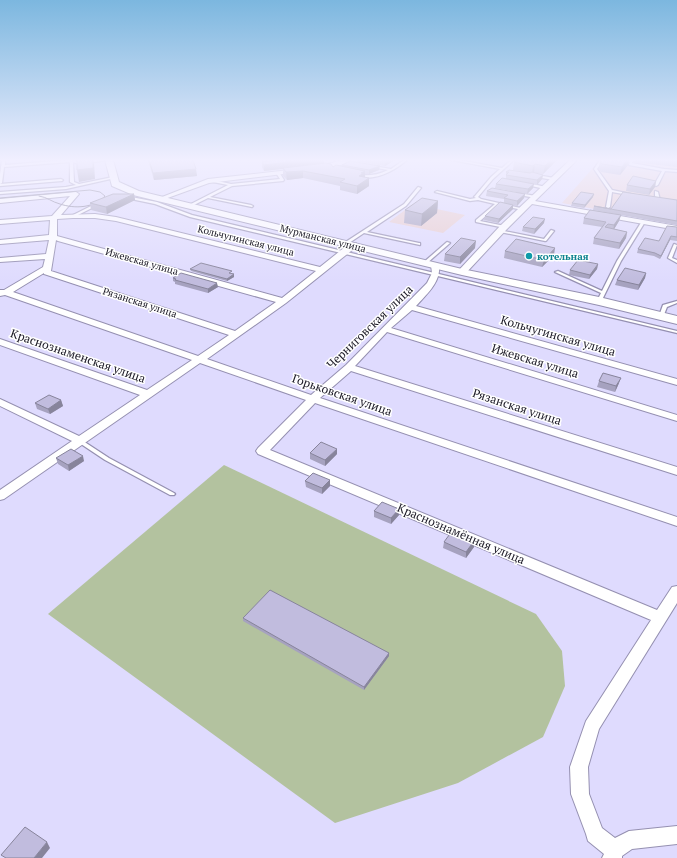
<svg xmlns="http://www.w3.org/2000/svg" width="677" height="858" font-family="'PT Serif',serif">
  <style>
    .medical { fill: #e9ced0 }
    .green { fill: #b3c29f }
    .lines { fill: none; stroke-linecap: round; stroke-linejoin: round }
    .lane-casing { stroke: #9590b1; stroke-width: 2.5 }
    .street-casing { stroke: #9590b1; stroke-width: 2 }
    .secondary-casing { stroke: #9590b1; stroke-width: 2 }
    .lane { fill: #fff; fill-rule: evenodd }
    .street { fill: #fff; fill-rule: evenodd }
    .secondary { fill: #fff; fill-rule: evenodd }
    .tram { stroke: #7a778e; stroke-width: 1 }
    .wall { fill: #a6a2bf }
    .shaded-wall { fill: #87849b }
    .building { fill: #c1bcde; stroke: #87849b }
    .culture-dot { fill: #0f9aa8; stroke: #fff; stroke-width: 1.5 }
    .labels { text-anchor: middle; stroke-width: 3; stroke-linejoin: round; paint-order: stroke }
    .far-street-label { font-size: 10px; fill: #1a1825; stroke: #fff }
    .far-culture-label { font-size: 10px; font-weight: bold; fill: #0d838f; stroke: #fff; text-anchor: start }
    .street-label { font-size: 12px; fill: #1a1825; stroke: #fff }
  </style>
  <rect width="100%" height="100%" fill="#dfdbfe"/>
  <path class="medical" d="M600 160H677V224L562 203Z
    M413 204 465 215 443 233 389 222Z"/>
  <path class="green" d="M224 465 536 614 562 651 565 686 543 737 458 783 335 823 48 614Z"/>
  <g class="lines">
    <defs>
      <path id="lane" d="M2 160H5V165L67 160H72L79 162 95 160H108L79 164 73 162 74 182 79 184 113 177 115 178 66 189 0 194V192L66 187 76 185 70 182V162L4 167 2 183 0 184V174Z
        M404 160H407C394 171 374 182 356 176L358 175C369 176 378 175 388 170L372 167 373 166 391 169Z
        M451 160H459L502 168 511 160H514L493 179 478 197 481 199 525 209 523 210 498 205 480 221 505 226V228L476 222V220L495 204 478 200 470 201 435 192 437 191 470 199 476 198 474 197 475 196 491 177 500 169Z
        M600 160H603L597 169 612 190 631 194 629 195 612 192 610 207 608 208 606 207 609 191 594 169Z
        M625 160H633L632 163 664 169 677 170V172L665 171 658 185 656 186 654 185 662 171 629 165 630 162Z
        M278 172H279L284 180 283 181 232 186 210 197 251 205 253 206 252 207 208 198 190 207 187 206 228 185 213 182V180L231 184 280 179 276 173Z
        M537 175 554 178 556 179 554 180 536 177V175Z
        M61 179 63 180 62 181 0 186V184Z
        M528 183 546 187 547 188 545 189 527 185V183Z
        M418 187 421 188 406 206 367 232 419 243H420V245L364 233 346 245H344V243L404 204Z
        M655 191 658 192 660 200H658L655 196Z
        M518 193 536 196 538 197 536 198 519 195 517 194Z
        M126 196 157 202 192 215 677 331V333L190 217 155 204 126 198Z
        M95 204 98 205 74 217 71 216Z
        M642 221 645 222 621 261 601 302H597V301L601 293 555 272 558 271 602 291 617 261Z
        M499 230 544 239 551 230 554 231 546 241H545L500 232H499Z
        M447 242 450 243 426 264H424V262Z
        M674 244 677 245 672 258 677 260V263L668 258Z
        M677 301V303L667 307 663 317H659V316L663 305Z
        M80 439 109 458 174 493 175 494 174 495H170L105 460 78 442 77 441 78 440Z"/>
      <path id="street" d="M341 160H351C343 165 324 173 316 168Z
        M570 160 576 161 535 201 677 226V230L532 204 507 229 465 274H459V270L501 225Z
        M298 169 300 170V172L209 183 162 200 157 199 208 179Z
        M76 192 79 194 61 215 95 214 116 217 320 267 350 243H356V247L286 303 207 359 311 395 346 365 427 283 432 273 431 265 435 263 439 265C441 282 427 294 416 306L677 379V385L412 310 391 328 677 415V421L387 332 355 366 677 467V475L351 371 320 398 677 517V526L315 403 270 450 657 610 672 587 677 586V603L599 729 588 767 589 794 602 828 615 838 629 831 677 826V844L632 849 622 856V858H602L604 854 588 841 586 834 571 794 570 767 586 721 651 620 258 454 256 451 258 448 306 400 200 363 4 499 0 500V490L72 441 0 406V399L79 436 140 395 0 345V339L147 390 192 360 5 295 0 296V290H4L43 267 45 259 0 262V258L46 254 49 240 0 244V240L49 235 50 220 0 224V220L52 216 70 196 0 203V199ZM73 218H95L116 221 316 271 282 298 57 236V219ZM56 240 58 241 276 302 235 331 51 271ZM44 273V274L229 335 198 356 13 292Z"/>
      <path id="secondary" d="M105 160H113L119 182 139 191 462 269 599 297 677 316V324L599 305 462 275 133 195 112 186Z"/>
    </defs>
    <use href="#lane" class="lane-casing"/>
    <use href="#street" class="street-casing"/>
    <use href="#secondary" class="secondary-casing"/>
    <use href="#lane" class="lane"/>
    <use href="#street" class="street"/>
    <use href="#secondary" class="secondary"/>
    <path class="tram" d="M0 198 90 190 100 192 105 196C94 208 75 209 60 204 52 202 47 197 39 196"/>
  </g>
  <path class="wall" d="M148 160H193L197 176 154 180Z
    M355 160H395L385 166 355 161Z
    M515 160H557L543 174 534 173 543 175 542 179 537 185 506 179V172H524L513 170 514 162Z
    M601 160H629L628 165 620 175 601 172 599 169 600 161Z
    M634 160H677V167L634 162Z
    M262 162 324 163 333 167 342 166V165L379 170 369 174H365V177L369 186 357 194 340 190V186L303 178 287 180 283 176V169L264 171 262 167Z
    M656 181 655 187 649 195 626 191 627 185Z
    M496 184 533 188 527 194 495 188Z
    M487 191 525 194 524 198 517 206 504 203V199L486 196Z
    M134 194 135 200 107 214 91 210 90 203Z
    M593 197 584 208 571 206 572 203Z
    M677 200V225L593 210 594 206 611 209Z
    M438 201 437 213 421 226 404 223 405 210Z
    M513 205V209L498 223 484 220 485 216Z
    M621 215 619 221 614 229 627 232 626 238 619 249 593 244 594 238 602 227 583 224 584 218Z
    M544 223 534 234 522 231 523 227Z
    M677 227V241L670 240 660 259 654 256 637 253 638 249 659 241Z
    M475 248 460 264 444 261 445 254Z
    M505 251 554 255 542 267 504 258Z
    M598 264 597 269 589 279 569 275 570 270Z
    M190 269 234 274V277L227 281 191 271Z
    M646 273 645 278 638 290 615 285 617 280Z
    M173 278 218 287 208 293 175 284V282L173 281Z
    M599 381 619 383 615 392 597 387Z
    M61 400 63 406 50 414 37 409 35 403Z
    M310 453 337 454 325 466 310 459Z
    M56 458 84 461 69 471 58 464Z
    M305 481 330 486 322 494 306 487Z
    M399 509V515L391 524 374 517V511Z
    M474 541V547L466 558 443 548 444 542Z
    M243 618 389 653V656L364 690 243 621Z"/>
  <path class="shaded-wall" d="M93 160H94V163L95 179 79 182 77 170Z
    M304 160H324V164L264 171V165Z
    M386 160H395L385 166Z
    M551 160H557L543 174 545 166Z
    M627 160H629L628 165 620 175 622 167Z
    M535 164 534 172 532 174 533 166Z
    M380 166 379 170 369 174V170Z
    M196 169 197 176 154 180 153 173Z
    M303 171V178L287 180 286 172Z
    M365 171V179L359 176 361 173Z
    M543 175 542 179 537 185V180Z
    M369 178V186L357 194V186Z
    M656 181 655 187 649 195 650 189Z
    M534 184 533 188 527 194 528 189Z
    M134 194 135 200 107 214 106 207Z
    M525 194 524 198 517 206V201Z
    M594 194 593 197 584 208 585 205Z
    M438 201 437 213 421 226 422 214Z
    M513 205V209L498 223 499 219Z
    M621 215 619 221 613 231 614 225Z
    M545 219 544 223 534 234 535 229Z
    M627 232 626 238 619 249 620 243Z
    M671 236 670 240 660 259 661 256Z
    M476 241 475 248 460 264V257Z
    M555 248 554 255 542 267 544 260Z
    M598 264 597 269 589 279 590 275Z
    M646 273 645 278 638 290 639 285Z
    M234 274V277L227 281V279Z
    M217 283 218 287 208 293V289Z
    M621 378 619 383 615 392 616 386Z
    M61 400 63 406 50 414 48 409Z
    M337 449V454L325 466V460Z
    M83 456 84 461 69 471 68 465Z
    M330 480V486L322 494V488Z
    M399 509V515L391 524V518Z
    M474 541V547L466 558V552Z
    M389 653V656L364 690V687Z
    M47 842 50 848 42 858H34Z"/>
  <path class="building" d="M77 160H93V168L77 170Z
    M149 160H193L196 169 153 173Z
    M273 160H304L264 165 262 162Z
    M515 160H551L545 166 535 164 533 166 514 162Z
    M601 160H627L622 167 602 164 600 161Z
    M350 161 380 166 369 170 342 165Z
    M326 163 331 164 333 167 336 165 365 171 361 173H364L359 176 369 178 357 186 340 182 345 179 303 171 286 172 283 168Z
    M509 170 530 173 532 172 543 175 537 180 506 175 509 172H506Z
    M633 176 656 181 650 189 627 185Z
    M502 178 534 184 528 189 496 184Z
    M492 188 525 194 517 201 504 198 508 195 487 191Z
    M581 192 594 194 585 205 572 203Z
    M623 192 677 200V221L594 206 611 209Z
    M113 194H134L106 207 90 203Z
    M422 198 438 201 422 214 405 210Z
    M500 202 513 205 499 219 485 216Z
    M590 210 621 215 614 225 608 224 605 227 627 232 620 243 594 238 606 222 584 218Z
    M533 217 545 219 535 229 523 227Z
    M667 226 677 227V237L671 236 661 256 655 253 638 249 645 238 659 241Z
    M461 238 476 241 460 257 445 254Z
    M516 239 555 248 544 260 505 251Z
    M578 260 598 264 590 275 570 270Z
    M201 263 232 271 229 273 234 274 227 279 190 269Z
    M625 268 646 273 639 285 617 280Z
    M181 273 217 283 208 289 175 280 176 279 173 278Z
    M603 373 621 378 616 386 599 381Z
    M49 395 61 400 48 409 35 403Z
    M321 442 337 449 325 460 310 453Z
    M71 449 83 456 68 465 56 458Z
    M313 473 330 480 322 488 305 481Z
    M382 502 399 509 391 518 374 511Z
    M452 531 474 541 466 552 444 542Z
    M270 590 389 653 364 687 243 618Z
    M25 827 47 842 34 858H6L1 855Z"/>
  <linearGradient id="sky" x2="0" y2="1"><stop stop-color="#7cb7df"/><stop offset="0.57" stop-color="#f1efff"/><stop offset="1" stop-color="#f1efff" stop-opacity="0"/></linearGradient>
  <rect width="677" height="281" fill="url(#sky)"/>
  <circle class="culture-dot" cx="529" cy="256" r="4"/>
  <g class="labels">
    <g class="far-street-label">
      <text transform="translate(323 238) rotate(14)" y="4">Мурманская улица</text>
      <text transform="translate(246 240) rotate(14)" y="4">Кольчугинская улица</text>
      <text transform="translate(142 261) rotate(16)" y="4">Ижевская улица</text>
      <text transform="translate(140 302) rotate(18)" y="4">Рязанская улица</text>
    </g>
    <g class="far-culture-label">
      <text x="537" y="260">котельная</text>
    </g>
    <g class="street-label">
      <text transform="translate(370 327) rotate(-44)" y="4">Черниговская улица</text>
      <text transform="translate(558 336) rotate(16)" y="4">Кольчугинская улица</text>
      <text transform="translate(78 356) rotate(19)" y="4">Краснознаменская улица</text>
      <text transform="translate(535 361) rotate(17)" y="4">Ижевская улица</text>
      <text transform="translate(342 395) rotate(19)" y="4">Горьковская улица</text>
      <text transform="translate(517 407) rotate(18)" y="4">Рязанская улица</text>
      <text transform="translate(461 534) rotate(23)" y="4">Краснознамённая улица</text>
    </g>
  </g>
</svg>
